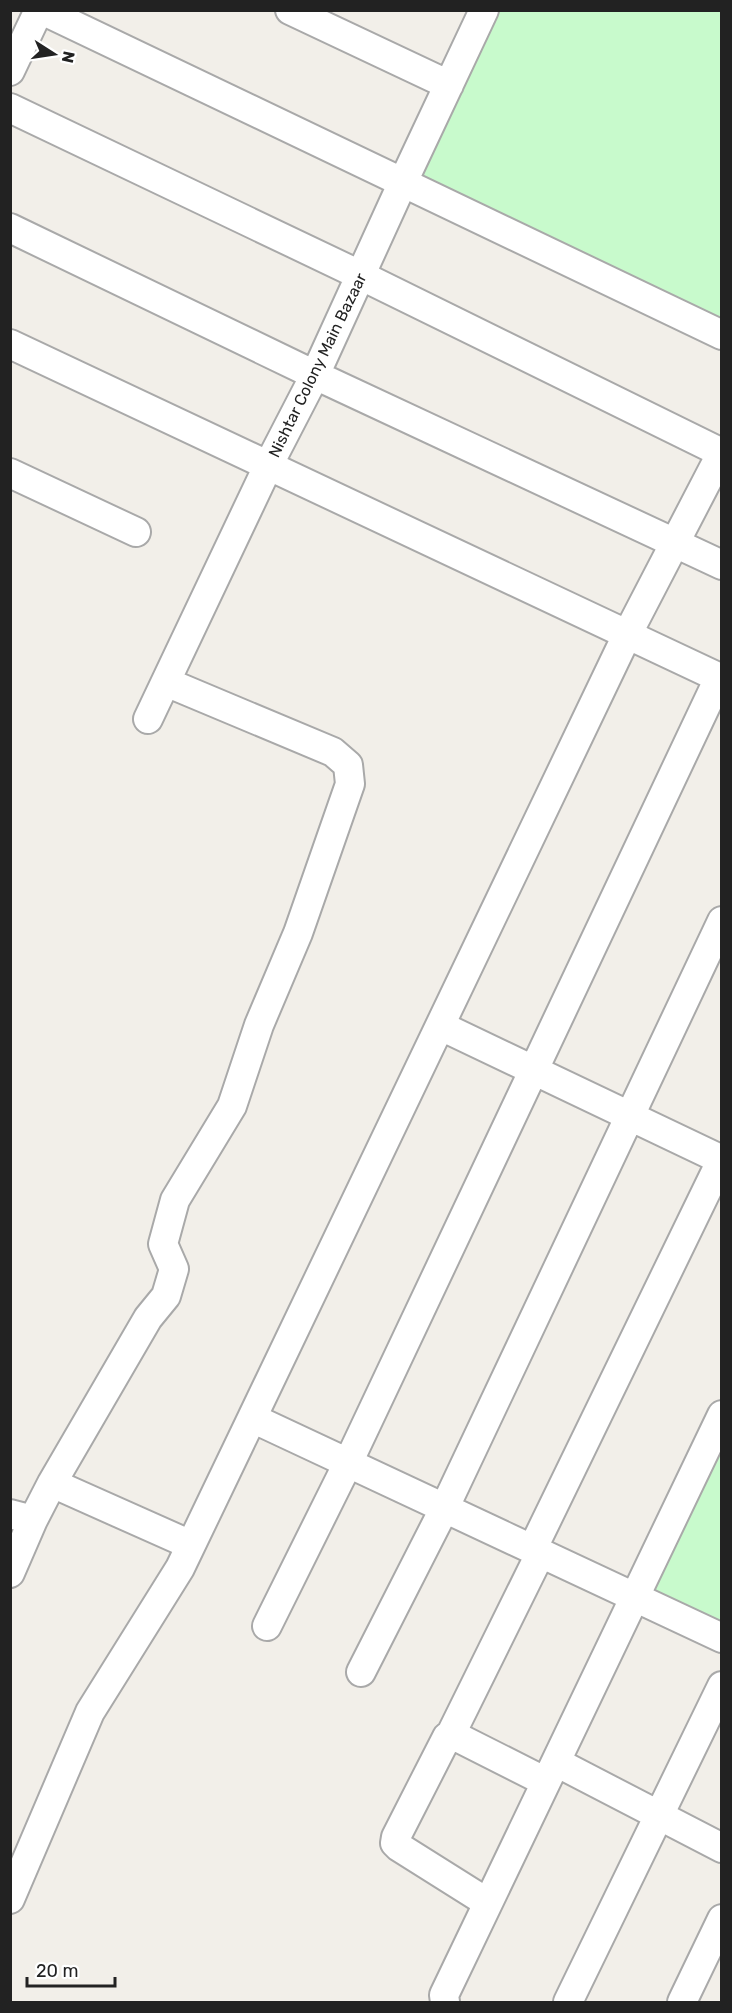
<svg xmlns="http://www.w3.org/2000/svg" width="732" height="2013" font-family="Rubik,sans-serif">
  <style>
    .park { fill: #c8facc }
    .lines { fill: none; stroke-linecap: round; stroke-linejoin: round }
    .minor-casing { stroke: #a9a9a9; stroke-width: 32 }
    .minor { stroke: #fff; stroke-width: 28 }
    .labels { text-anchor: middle; stroke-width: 4.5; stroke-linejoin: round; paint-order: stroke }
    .street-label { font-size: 16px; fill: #222; stroke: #fff }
  </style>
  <rect width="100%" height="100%" fill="#f2efe9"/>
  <path class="park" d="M484 11H721V335L403 182Z
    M721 1415V1638L634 1599Z"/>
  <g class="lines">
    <defs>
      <path id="minor" d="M42 10 722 335
        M290 10 449 85
        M10 71 39 10
        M10 108 360 275 722 453
        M10 228 315 375 722 565
        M10 344 722 679
        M722 452 627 635 252 1418 722 1638
        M10 473 136 532
        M166 682 333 752 348 765 350 784 298 933 259 1025 232 1106 175 1200 163 1244 174 1269 166 1296 148 1318 52 1483 191 1545
        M148 719 269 464 315 375 403 182 484 10
        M441 1026 722 1160
        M10 1514 33 1520 52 1483
        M532 1550 722 1159
        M10 1573 33 1520
        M267 1626 348 1463 719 678
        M361 1672 444 1509 722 921
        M451 1734 540 1554
        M556 1762 722 1848
        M10 1899 90 1712 180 1568 252 1418
        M488 1903 399 1847 395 1843 396 1837 447 1737 451 1734 546 1782
        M445 2002 444 1995 722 1415
        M568 2002 722 1686
        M682 2002 722 1919"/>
    </defs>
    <use href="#minor" class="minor-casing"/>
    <use href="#minor" class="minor"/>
  </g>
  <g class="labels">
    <g class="street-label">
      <text transform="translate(317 365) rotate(-64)" y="6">Nishtar Colony Main Bazaar</text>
    </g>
  </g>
  <rect width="732" height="2013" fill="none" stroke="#222222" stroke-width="24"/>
  <g transform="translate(54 54) rotate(102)" stroke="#ffffff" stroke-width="4.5" paint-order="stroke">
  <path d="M0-4.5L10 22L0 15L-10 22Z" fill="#222222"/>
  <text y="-9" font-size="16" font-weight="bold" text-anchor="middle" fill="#222222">N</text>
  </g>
  <path d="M27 1977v9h88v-9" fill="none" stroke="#222222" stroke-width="3"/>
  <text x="36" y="1977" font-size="18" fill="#222222" stroke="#ffffff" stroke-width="4.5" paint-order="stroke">20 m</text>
</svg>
